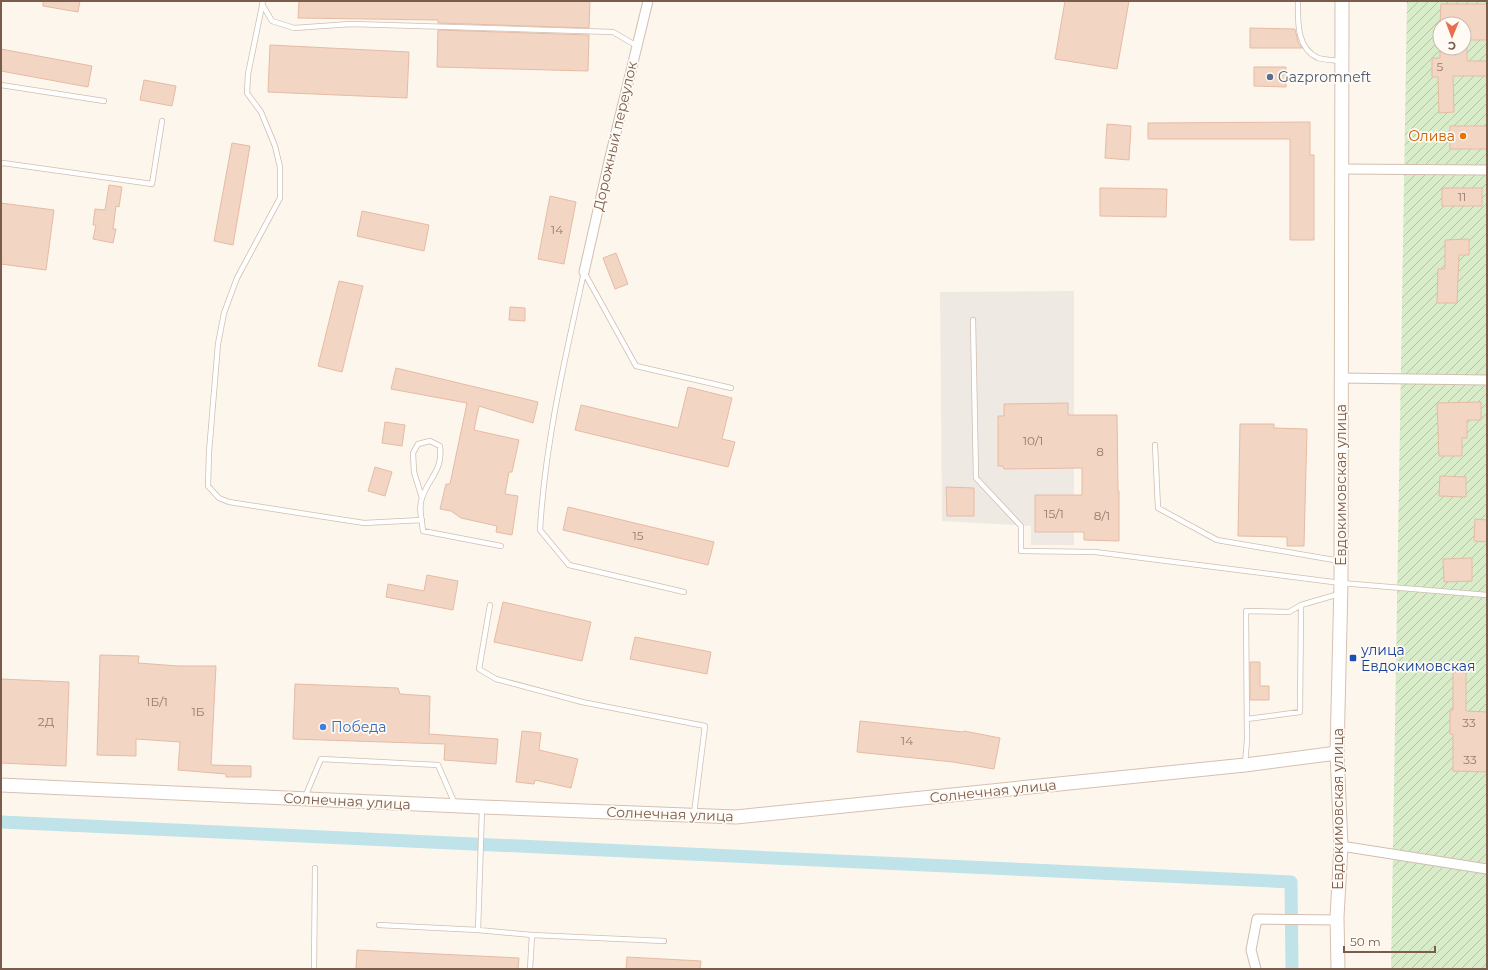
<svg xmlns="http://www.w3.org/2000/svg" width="1488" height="970" font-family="Montserrat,sans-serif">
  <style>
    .industrial { fill: #efe9e4 }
    .garden { fill: url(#garden-furrows); fill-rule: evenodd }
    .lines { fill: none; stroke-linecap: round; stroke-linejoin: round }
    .canal { stroke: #bfe3e8; stroke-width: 13 }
    .building { fill: #f3d5c3; stroke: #e6bba3 }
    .lane-casing { stroke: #d1beb0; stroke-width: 6 }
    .street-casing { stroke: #d1beb0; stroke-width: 11 }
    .secondary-casing { stroke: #d6c0b0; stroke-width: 15 }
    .lane { stroke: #fff; stroke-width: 4.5 }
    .street { stroke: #fff; stroke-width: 9 }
    .secondary { stroke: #fff; stroke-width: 13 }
    .service-dot { fill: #5c6f8a; stroke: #fffaf3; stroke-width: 1.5 }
    .food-dot { fill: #e8710a; stroke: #fffaf3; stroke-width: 1.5 }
    .transit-dot { fill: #1a4fb4; stroke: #fffaf3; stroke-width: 1.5 }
    .shop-dot { fill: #3f7fe0; stroke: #fffaf3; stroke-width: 1.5 }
    .labels { text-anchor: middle; stroke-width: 3.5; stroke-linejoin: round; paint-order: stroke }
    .number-label { font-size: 12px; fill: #987a6a }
    .service-label { font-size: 14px; fill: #4e5e75; stroke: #fffaf3; text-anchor: start }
    .street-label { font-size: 14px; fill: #7a5c4d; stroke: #fffaf3 }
    .food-label { font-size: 14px; fill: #c56008; stroke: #fffaf3; text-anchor: end }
    .transit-label { font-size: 14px; fill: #164399; stroke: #fffaf3; text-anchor: start }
    .shop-label { font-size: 14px; fill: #366cbe; stroke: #fffaf3; text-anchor: start }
  </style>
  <defs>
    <pattern id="garden-furrows" width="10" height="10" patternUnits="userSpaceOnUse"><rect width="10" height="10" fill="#d8ecc9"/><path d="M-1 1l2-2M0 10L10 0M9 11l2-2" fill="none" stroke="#b4c2a5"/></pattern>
  </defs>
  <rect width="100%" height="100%" fill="#fdf6ec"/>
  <path class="industrial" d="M1074 291V545H1031V526L942 521 940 292Z"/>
  <path class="garden" d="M1407 1H1487V969H1391ZM1440 24H1464V48H1440Z"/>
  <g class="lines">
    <path class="canal" d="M1 822 1291 882 1292 969"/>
  </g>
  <path class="building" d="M43 1H80L78 12 43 6Z
    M299 1H590L589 28 438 23V20L298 18Z
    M1065 1H1129L1117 69 1055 59Z
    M1441 4H1487V40H1464V24H1440Z
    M1250 28 1295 29 1298 42 1302 48H1250Z
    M438 30 589 35 588 71 437 67Z
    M270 45 409 52 407 98 268 92Z
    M1440 48H1467V61H1487V76H1453L1454 112 1439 113 1438 77H1432V58H1440Z
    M1 49 92 66 88 87 1 71Z
    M1254 67H1286V87L1254 86Z
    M144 80 176 86 172 106 140 100Z
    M1310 122V155H1314V240H1290V139H1148V123Z
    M1107 124 1131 126 1129 160 1105 158Z
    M1450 126H1487V149H1450Z
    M232 143 250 146 233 245 214 241Z
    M109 185 122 187 119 207 116 206 113 229H116L113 243 93 239 96 225H93L95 209 105 210Z
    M1100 188 1167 189 1166 217 1100 216Z
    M1442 188H1482V206H1442Z
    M550 196 576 202 564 264 538 259Z
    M1 203 54 210 46 270 1 264Z
    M362 211 429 225 424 251 357 236Z
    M1469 239V255H1459L1457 303H1437L1438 269H1445V240Z
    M616 253 628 284 615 289 603 258Z
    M339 281 363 286 342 372 318 366Z
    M510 307 525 308V321L509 320Z
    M396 368 538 402 533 423 479 406 474 430 519 440 512 472H509L505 494 518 496 512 535 496 532 497 526 461 518 451 511 440 509 446 484H450L467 403 391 389Z
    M688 387 732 398 722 439 735 442 728 467 575 430 581 405 678 428Z
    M1481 402V420H1467V438H1462V456H1439L1437 403Z
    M1068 403V415H1117L1118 491H1119V541L1084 540V532H1035V495H1082V468L1004 469 1003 466H998V416H1004V404Z
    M385 422 405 425 402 446 382 443Z
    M1240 424H1274V428L1307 429 1304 546H1287V537L1238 536Z
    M375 467 392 472 385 496 368 491Z
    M1440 476 1466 477V497L1439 496Z
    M946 487 974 488V516H947Z
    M568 507 714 542 708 565 563 530Z
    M1475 519 1487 520V542L1474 541Z
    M1472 558V581L1444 582 1443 559Z
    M427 575 458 581 453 610 386 597 388 584 424 591Z
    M503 602 591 622 582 661 494 642Z
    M635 637 711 652 707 674 630 659Z
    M100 655 139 656 138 663 178 666H216L211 765 251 766V777H226V774L178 770 180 742 136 739V756L97 755Z
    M1250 662H1260V686H1269V700H1250Z
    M1453 672H1466V711L1487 712V772L1453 771V734H1450V710H1453Z
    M1 679 69 682 66 766 1 763Z
    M295 684 398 688 400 694 430 696 429 734 498 739 496 764 444 760 445 744 293 739Z
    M860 721 963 732 964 731 1000 738 994 769 953 762 857 752Z
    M522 731 541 733 539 750 578 759 571 788 535 780 534 784 516 782Z
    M357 950 519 958 518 969H356Z
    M627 957 701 961 700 969H626Z"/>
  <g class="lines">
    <defs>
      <path id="lane" d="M263 1 248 74 247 93 261 112 275 146 280 167V198L237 278 224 313 218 344 209 452 208 486 219 498 229 502 364 523 422 520
        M1298 1C1298 21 1296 48 1318 58 1324 60 1333 60 1340 61
        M262 4 272 21 294 28 351 24 613 32 637 46
        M1 85 104 101
        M1 164 3 163 152 184 162 121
        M584 272C565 358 545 443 540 530L569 565 684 592
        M584 272 636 366 731 388
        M973 320 976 478 1021 526V551L1095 552 1341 583 1487 595
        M1155 445 1158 508 1217 540 1340 561
        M422 498 414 472 413 453 418 444 430 441 440 446C443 471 429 477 422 498 418 508 422 520 423 531L501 546
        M490 605 479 669 496 679 582 702 705 726 694 814
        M1247 719 1300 712 1301 605
        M1245 764 1247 740 1246 611 1289 612 1301 605 1339 594
        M305 797 321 759 438 765 455 804
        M482 809 478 930 532 935 664 941
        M379 925 478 930
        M314 969 315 868
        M530 969 532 935"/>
      <path id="street" d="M1341 169 1487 170
        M584 272 610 157 648 1
        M1341 378 1487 380
        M1341 846 1487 869
        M1256 969 1251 950 1257 919 1337 920"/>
      <path id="secondary" d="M1 785 482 807 736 817 1245 765 1337 753
        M1338 969 1337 917 1341 846 1337 753 1341 583 1342 1"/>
    </defs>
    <use href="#lane" class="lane-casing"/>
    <use href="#street" class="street-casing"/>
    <use href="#secondary" class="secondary-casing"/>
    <use href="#lane" class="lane"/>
    <use href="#street" class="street"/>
    <use href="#secondary" class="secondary"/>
  </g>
  <circle class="service-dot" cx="1270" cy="77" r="4"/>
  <circle class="food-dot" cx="1463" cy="136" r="4"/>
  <rect class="transit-dot" x="1349" y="654" width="8" height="8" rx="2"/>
  <circle class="shop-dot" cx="323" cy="727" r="4"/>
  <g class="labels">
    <g class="number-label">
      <text x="1440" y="71">5</text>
      <text x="1462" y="201">11</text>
      <text x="557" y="234">14</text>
      <text x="1033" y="445">10/1</text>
      <text x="1100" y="456">8</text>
      <text x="1054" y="518">15/1</text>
      <text x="1102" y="520">8/1</text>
      <text x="638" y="540">15</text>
      <text x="157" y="706">1Б/1</text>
      <text x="198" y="716">1Б</text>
      <text x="46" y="726">2Д</text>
      <text x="1469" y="727">33</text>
      <text x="907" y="745">14</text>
      <text x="1470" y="764">33</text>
    </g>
    <g class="service-label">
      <text x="1278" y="82">Gazpromneft</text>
    </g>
    <g class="street-label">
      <text transform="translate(615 136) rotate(-77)" y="5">Дорожный переулок</text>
      <text transform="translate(1341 485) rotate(-90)" y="5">Евдокимовская улица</text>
      <text transform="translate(993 791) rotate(-6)" y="5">Солнечная улица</text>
      <text transform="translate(347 801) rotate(3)" y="5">Солнечная улица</text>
      <text transform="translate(1338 809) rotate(-90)" y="5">Евдокимовская улица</text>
      <text transform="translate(670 814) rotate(2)" y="5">Солнечная улица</text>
    </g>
    <g class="food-label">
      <text x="1455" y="141">Олива</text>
    </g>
    <g class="transit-label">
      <text x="1361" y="655">улица<tspan x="1361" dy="16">Евдокимовская</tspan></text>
    </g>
    <g class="shop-label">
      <text x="331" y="732">Победа</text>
    </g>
  </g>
  <rect width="1488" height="970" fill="none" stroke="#7a5c4d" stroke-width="4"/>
  <g transform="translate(1452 36) rotate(181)"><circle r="19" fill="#fffaf3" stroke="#cabbb1"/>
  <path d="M0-3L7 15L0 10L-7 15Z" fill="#e76f51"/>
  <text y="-6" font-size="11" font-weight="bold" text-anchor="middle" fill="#7a5c4d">С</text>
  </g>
  <path d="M1344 946v6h91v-6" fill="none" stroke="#7a5c4d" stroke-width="2"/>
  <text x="1350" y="946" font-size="12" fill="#7a5c4d" stroke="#fffaf3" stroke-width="3" paint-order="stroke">50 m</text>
</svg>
